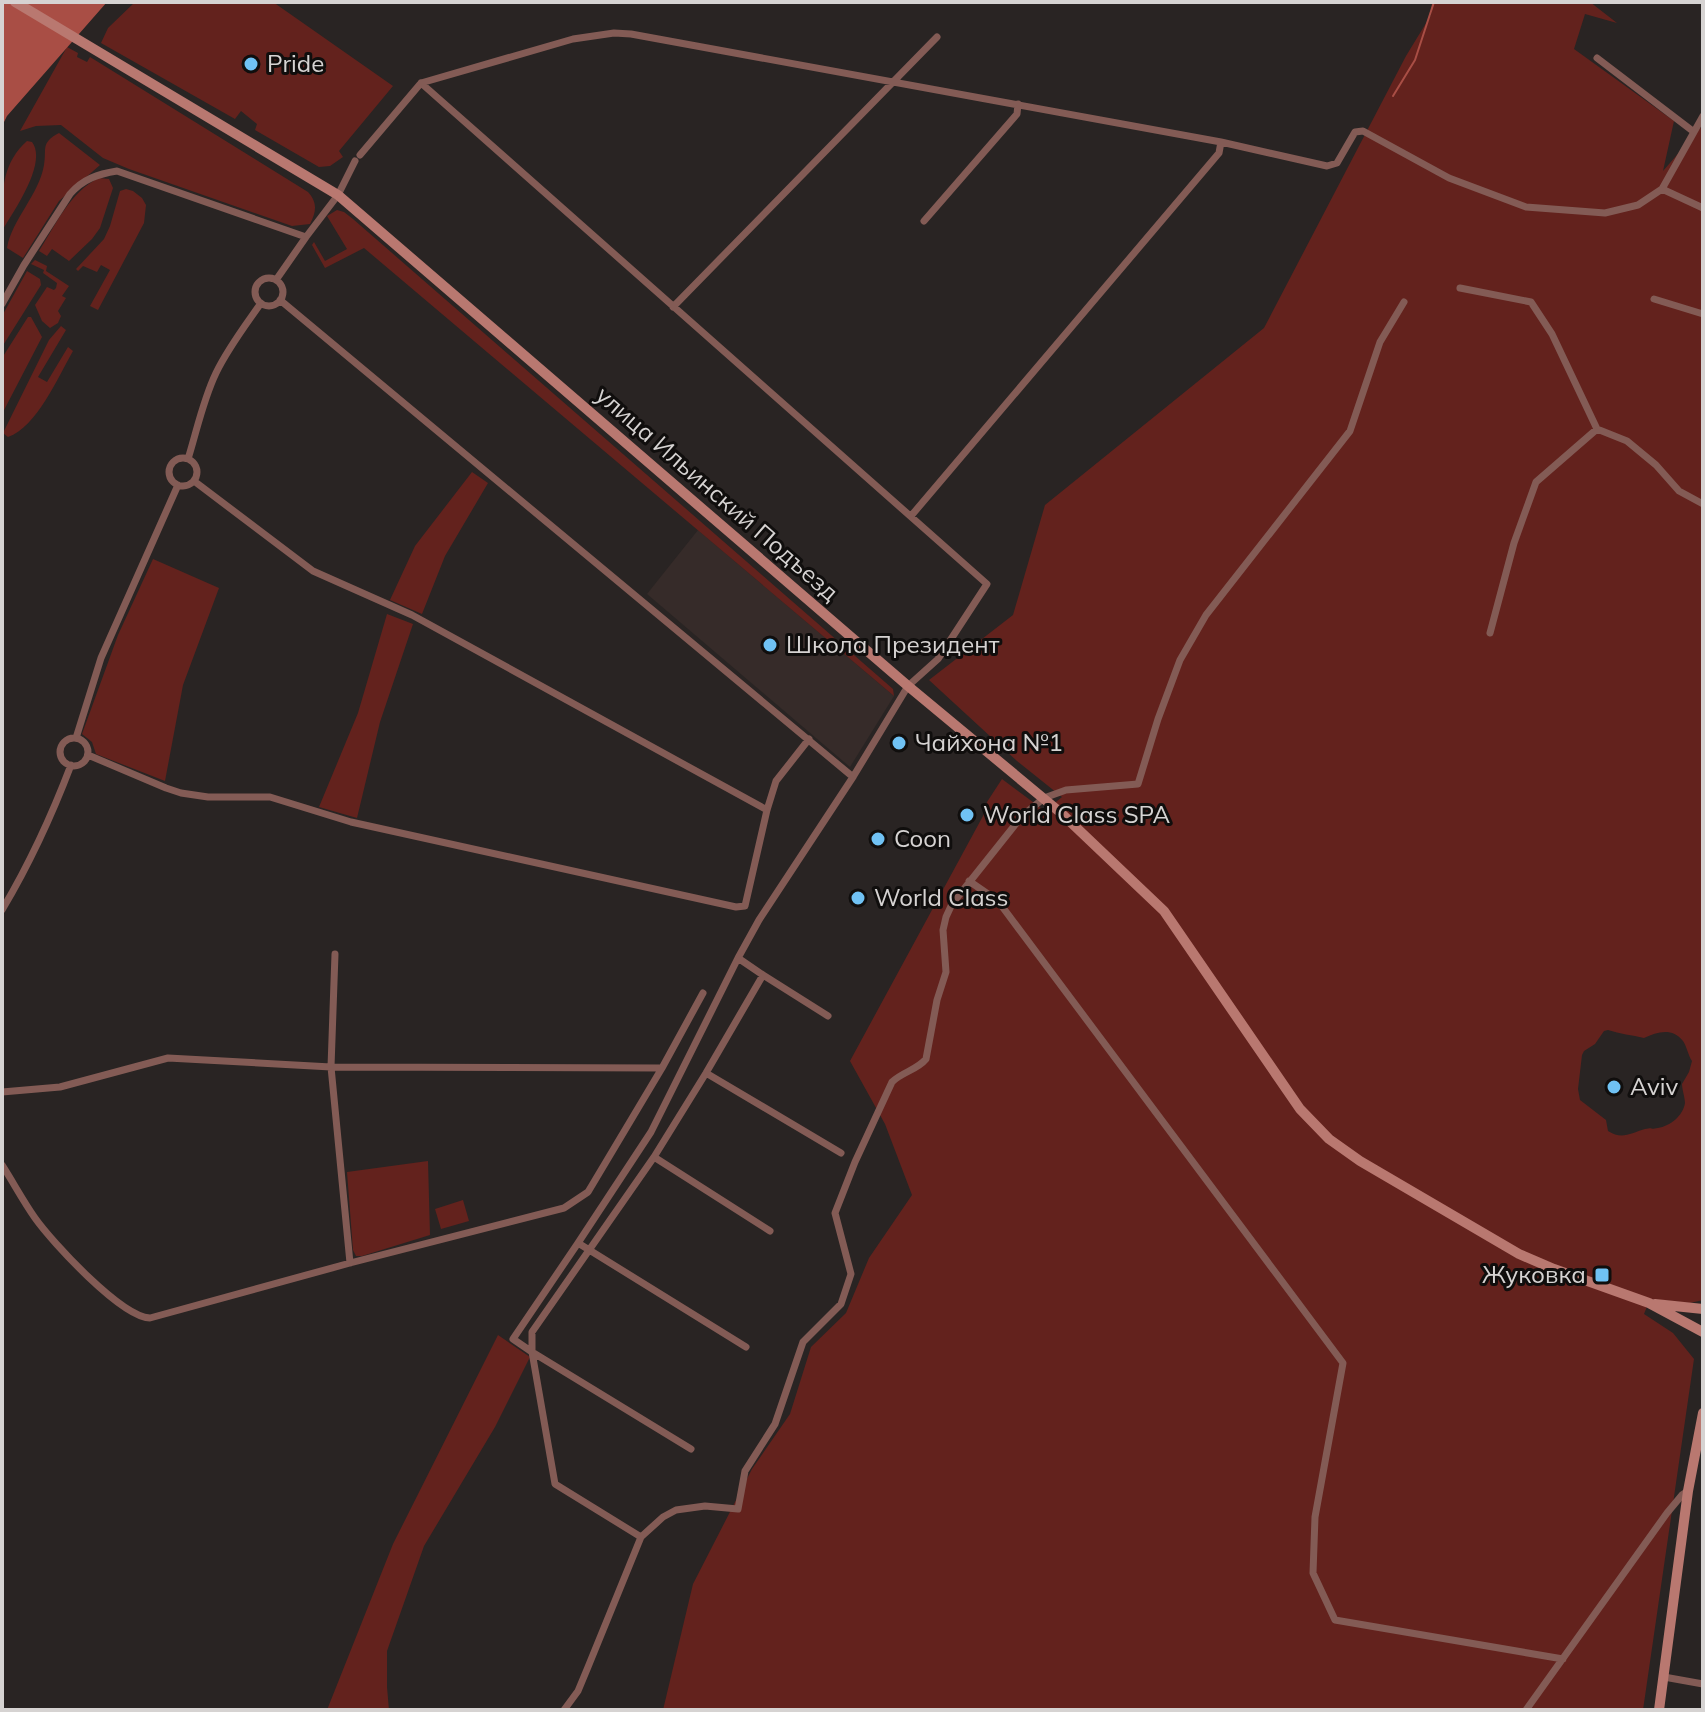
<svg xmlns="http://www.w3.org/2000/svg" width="1705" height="1712" font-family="Mulish,sans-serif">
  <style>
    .built { fill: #362b29 }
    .green { fill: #63221d; fill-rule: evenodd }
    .water { fill: #a94e45 }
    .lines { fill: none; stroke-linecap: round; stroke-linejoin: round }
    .stream { stroke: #a94e45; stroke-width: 2 }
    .minor { stroke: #835b55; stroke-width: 7 }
    .secondary { stroke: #b97870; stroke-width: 10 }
    .poi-dot { fill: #70c2f4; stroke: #100e0d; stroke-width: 3 }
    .labels { text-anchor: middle; stroke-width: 6; stroke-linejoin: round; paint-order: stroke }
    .poi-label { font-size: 24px; fill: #d6d3d2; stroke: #100e0d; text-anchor: start }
    .street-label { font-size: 24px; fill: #d6d3d2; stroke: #100e0d }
  </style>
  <rect width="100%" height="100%" fill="#292423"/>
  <path class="built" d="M698 530 894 696 850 767 647 594Z"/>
  <path class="green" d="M135 2H273L393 86 339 151 343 157 330 166 319 167 255 130 257 124 241 111 235 119 101 43 108 28Z
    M1432 2H1590L1617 23 1585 14 1574 49 1674 121 1663 171 1703 125V1300L1690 1303 1650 1299 1644 1314 1673 1333 1694 1359 1643 1710H663L693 1584 752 1469 790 1414 811 1347 846 1313 869 1258 912 1195 885 1124 850 1061 983 816 987 802 1002 779 1045 811 1062 797 1017 761 929 680 1013 615 1045 505 1264 328 1406 56 1431 15ZM1608 1030C1620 1034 1632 1035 1644 1038 1657 1032 1672 1027 1683 1041 1687 1047 1688 1055 1692 1061L1689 1072 1682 1084C1682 1089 1685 1098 1685 1103 1683 1116 1670 1126 1658 1128 1648 1130 1655 1127 1645 1129 1631 1133 1622 1140 1608 1131L1606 1120 1580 1100 1578 1089 1582 1055 1584 1051 1595 1044 1604 1031Z
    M67 47 78 53 77 57 87 62 90 57 308 192C318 203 316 212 310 224L292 226 129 169 103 158 61 125 36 126 20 131Z
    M59 133 100 165 59 201 23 258 7 248C12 219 39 195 44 165 47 149 40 143 59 133Z
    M27 141 32 142C48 163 13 212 2 231 2 196 0 165 27 141Z
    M99 178 109 179 113 188 100 228 92 239 69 261 52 249 47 256 39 251C56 224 70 192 99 178Z
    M126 189 133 191 142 198 146 205 144 223 98 310 90 306 110 270 101 265 97 272 83 266 78 271 76 269 104 239 110 226 120 191Z
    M337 210 344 212 353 219 893 689 894 696 364 248 325 268 312 245 314 242 325 261 347 249 327 216Z
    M35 260 47 266 46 271 69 286 62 296 66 298 58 311 61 316 58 323 50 328 42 321 35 305 47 287 54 290 56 288 57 283 43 273 44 270 31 264Z
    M27 271 40 279 41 285 2 347V316Z
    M28 317H31L42 337 2 414V358Z
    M61 326 66 330 38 377 47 382 68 347 73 351C58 377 37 427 8 437L3 433 49 340Z
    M472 472 488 483 445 556 422 614 390 600 415 546Z
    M153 559 219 588 183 685 165 781 96 754 92 742 82 734 118 635Z
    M387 614 413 624 380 722 357 818 319 807 358 713Z
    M428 1161 430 1235 362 1256H356L353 1250 347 1172Z
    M463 1200 469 1221 441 1229 435 1209Z
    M498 1335 530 1357 495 1427 424 1546 387 1651V1687L389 1710H327L393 1544Z"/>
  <path class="water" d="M2 2H107L7 116 2 126Z"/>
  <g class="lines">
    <path class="stream" d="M1393 96 1415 60 1434 2"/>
    <path class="minor" d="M1597 58 1694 132
      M421 83 573 39 614 33 631 34 1221 142
      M360 155 421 83 987 584 938 659 908 686 853 777 759 920 738 958 651 1132 578 1243 746 1347
      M1662 189 1703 116
      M924 221 1017 114 1018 104
      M255 292a14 14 0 1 1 28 0a14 14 0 1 1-28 0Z
      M276 280 306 237
      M1460 288 1531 302 1552 334 1597 429 1627 441 1656 465 1679 491 1703 504
      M1654 299 1703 314
      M280 300 853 777
      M2 304 24 265 70 194C83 179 98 174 117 171L306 237 338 195 355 161
      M673 307 937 37
      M169 472a14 14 0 1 1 28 0a14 14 0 1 1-28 0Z
      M188 459C197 430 203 400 216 373 228 348 245 326 261 303
      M194 481 313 571 412 615 767 810
      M911 516 1219 153 1221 142 1327 166 1337 163 1355 132 1363 131 1449 178 1526 207 1605 213 1638 205 1662 189 1703 208
      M1490 633 1514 543 1536 482 1597 429
      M76 738 101 658 178 485
      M60 752a14 14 0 1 1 28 0a14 14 0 1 1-28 0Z
      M88 755 166 788 181 793 208 797H270L351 822 736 907 745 906 767 810 776 781 809 739
      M969 881 998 901 1343 1363 1315 1517 1313 1573 1335 1620 1563 1659
      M2 910C30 863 52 815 71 765
      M335 954 331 1067 350 1263
      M738 958 763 975
      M706 1073 841 1153
      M2 1092 60 1087 168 1058 331 1067 662 1068 703 993
      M654 1157 770 1231
      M2 1165C13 1182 23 1201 35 1218 52 1242 121 1317 150 1318L350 1263 564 1208 588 1192 662 1068
      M532 1352V1332L654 1157 706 1073 763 975 828 1016
      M532 1352 513 1339 578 1243
      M641 1537 555 1484 532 1352 691 1449
      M1664 1677 1703 1684
      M564 1710 578 1691 588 1667 641 1537 663 1517 676 1510 705 1506 738 1509 745 1471 775 1424 803 1342 841 1304 851 1274 835 1213 855 1162 892 1082C902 1072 917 1070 926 1059L937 1000 946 972 943 930 946 917 952 904 1022 816 1044 798 1066 790 1138 784 1158 719 1180 660 1206 615 1350 431 1380 342 1404 302
      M1526 1710 1667 1513 1682 1495 1688 1491"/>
    <path class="secondary" d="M15 2 338 195 908 686 1061 813 1164 911 1300 1109 1329 1139 1360 1161 1519 1254 1554 1269 1649 1303 1703 1332
      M1655 1304 1703 1309
      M1659 1710 1688 1491 1703 1413"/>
  </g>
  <g class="poi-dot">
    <circle cx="251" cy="64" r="8"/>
    <circle cx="770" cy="645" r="8"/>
    <circle cx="899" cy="743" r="8"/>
    <circle cx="967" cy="815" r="8"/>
    <circle cx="878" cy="839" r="8"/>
    <circle cx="858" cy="898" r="8"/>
    <circle cx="1614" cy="1087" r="8"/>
    <rect x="1594" y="1267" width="16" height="16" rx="4"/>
  </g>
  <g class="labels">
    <g class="poi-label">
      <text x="267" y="72">Pride</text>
      <text x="786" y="653">Школа Президент</text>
      <text x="915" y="751">Чайхона №1</text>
      <text x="983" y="823">World Class SPA</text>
      <text x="894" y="847">Coon</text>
      <text x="874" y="906">World Class</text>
      <text x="1630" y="1095">Aviv</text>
      <text x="1586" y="1283" text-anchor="end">Жуковка</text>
    </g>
    <g class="street-label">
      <text transform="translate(717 494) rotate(41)" y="8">улица Ильинский Подъезд</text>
    </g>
  </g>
  <rect width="1705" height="1712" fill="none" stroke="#d6d3d2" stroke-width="8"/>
</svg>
